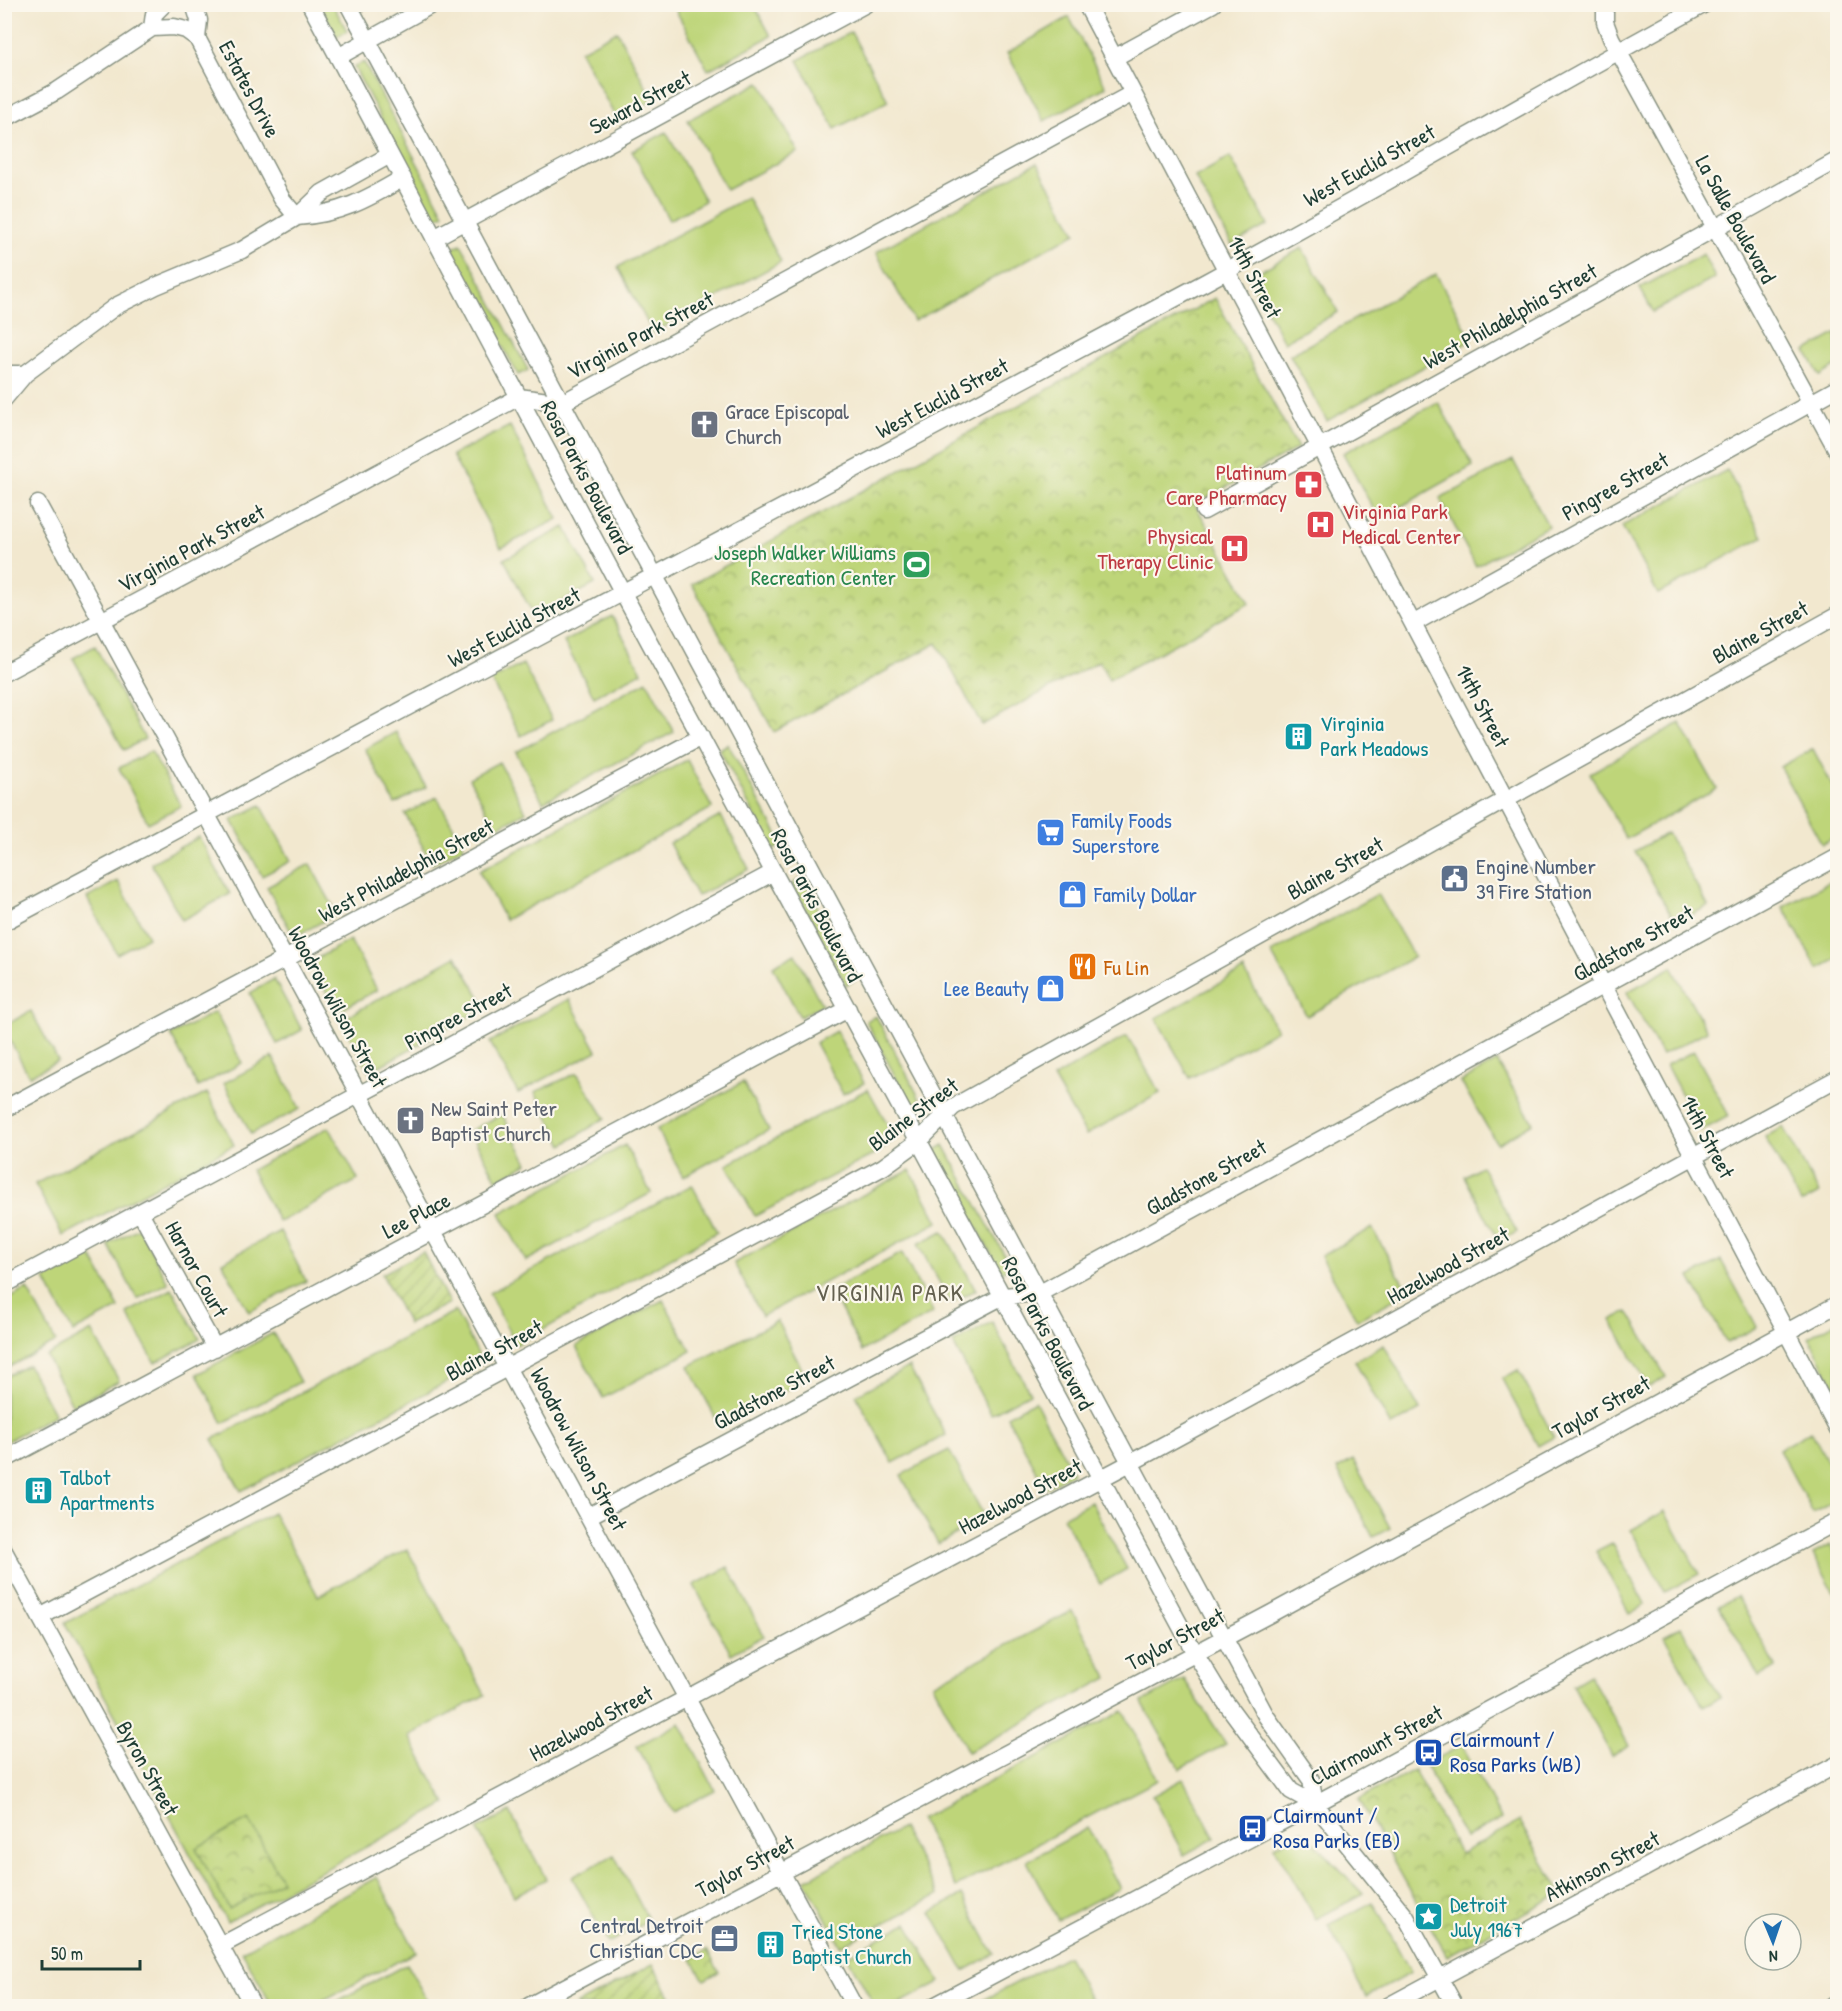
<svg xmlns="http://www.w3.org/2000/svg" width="1842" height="2011" font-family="'Patrick Hand',sans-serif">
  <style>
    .grass { fill: #bed579; stroke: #6e8956; stroke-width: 1.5 }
    .park { fill: url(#park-crowns); stroke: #6e8956; stroke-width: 1.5 }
    .garden { fill: url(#garden-furrows); stroke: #6e8956; stroke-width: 1.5 }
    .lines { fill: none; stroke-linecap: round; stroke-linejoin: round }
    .minor-casing { stroke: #889282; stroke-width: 19 }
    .minor { stroke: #fff; stroke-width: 16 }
    .labels { text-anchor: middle; stroke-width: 4.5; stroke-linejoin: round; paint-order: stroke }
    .street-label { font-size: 22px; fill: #1f3d34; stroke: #fbf7ec }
    .worship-label { font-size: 22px; fill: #5b616d; stroke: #fbf7ec; text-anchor: start }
    .health-label { font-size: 22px; fill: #be3a42; stroke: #fbf7ec; text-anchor: end }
    .leisure-label { font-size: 22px; fill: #27864d; stroke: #fbf7ec; text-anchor: end }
    .culture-label { font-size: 22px; fill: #0d838f; stroke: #fbf7ec; text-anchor: start }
    .shop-label { font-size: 22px; fill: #366cbe; stroke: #fbf7ec; text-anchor: start }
    .service-label { font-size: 22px; fill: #4e5e75; stroke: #fbf7ec; text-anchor: start }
    .food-label { font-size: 22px; fill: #c56008; stroke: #fbf7ec; text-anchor: start }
    .transit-label { font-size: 22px; fill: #164399; stroke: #fbf7ec; text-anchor: start }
    .neighbourhood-label { font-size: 24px; letter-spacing: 1.5px; fill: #63604f; stroke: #fbf7ec }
  </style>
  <defs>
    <pattern id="park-crowns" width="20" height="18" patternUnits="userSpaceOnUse" patternTransform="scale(1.5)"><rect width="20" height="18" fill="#bed579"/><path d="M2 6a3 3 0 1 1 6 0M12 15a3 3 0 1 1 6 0" fill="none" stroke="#9aae64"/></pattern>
    <pattern id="garden-furrows" width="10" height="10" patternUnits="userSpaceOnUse" patternTransform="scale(1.5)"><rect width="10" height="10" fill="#bed579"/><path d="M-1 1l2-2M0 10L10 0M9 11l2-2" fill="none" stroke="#9aae64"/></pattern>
  </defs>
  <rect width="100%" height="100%" fill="#fbf7ec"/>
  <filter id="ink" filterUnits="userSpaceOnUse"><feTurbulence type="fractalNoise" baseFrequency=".0167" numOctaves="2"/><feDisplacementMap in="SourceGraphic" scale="12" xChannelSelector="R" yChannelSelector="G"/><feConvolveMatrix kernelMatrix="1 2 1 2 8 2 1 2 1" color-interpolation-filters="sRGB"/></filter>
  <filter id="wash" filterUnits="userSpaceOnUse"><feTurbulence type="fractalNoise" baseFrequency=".008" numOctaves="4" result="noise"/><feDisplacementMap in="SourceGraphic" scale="24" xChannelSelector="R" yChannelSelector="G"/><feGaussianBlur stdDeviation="1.35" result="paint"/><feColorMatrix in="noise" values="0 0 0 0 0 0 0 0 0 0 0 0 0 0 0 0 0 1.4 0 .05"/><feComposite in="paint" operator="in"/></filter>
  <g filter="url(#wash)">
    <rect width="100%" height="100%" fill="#f2e8cf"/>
    <path class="grass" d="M320 5H333L347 31 337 37Z
      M673 5H754L771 36 708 70Z
      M1069 17 1106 87 1044 121 1007 53Z
      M617 31 653 100 617 120 580 51Z
      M851 32 888 101 835 129 798 60Z
      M364 62 444 214 434 219 354 67Z
      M760 82 798 152 726 190 688 120Z
      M666 132 705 201 669 220 632 151Z
      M1230 157 1268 225 1232 245 1195 177Z
      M1037 163 1076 233 914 321 876 252Z
      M747 197 781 262 653 333 618 267Z
      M461 244 528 370 518 375 451 249Z
      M1302 248 1338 312 1284 342 1249 277Z
      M1703 254 1715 278 1653 312 1640 288Z
      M1436 274 1472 340 1327 421 1290 355Z
      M1837 333V366L1820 376 1806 351Z
      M1438 402 1473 466 1379 519 1343 453Z
      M510 426 558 519 501 548 452 455Z
      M1513 460 1548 526 1476 566 1440 499Z
      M1727 470 1763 537 1658 594 1622 526Z
      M565 527 595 584 534 616 504 559Z
      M612 616 642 672 594 697 564 642Z
      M95 646 145 739 124 750 73 658Z
      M523 664 552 720 521 736 491 680Z
      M647 681 674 732 543 802 516 752Z
      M1680 723 1717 789 1626 839 1590 773Z
      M396 732 426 787 395 804 365 749Z
      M728 744 783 845 773 850 719 749Z
      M1813 749 1837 795V836L1822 844 1780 767Z
      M151 751 181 806 148 823 119 768Z
      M687 760 712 808 505 920 479 871Z
      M499 762 526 812 496 828 469 778Z
      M437 797 464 847 432 864 405 814Z
      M261 805 291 861 262 876 232 820Z
      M721 816 749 869 697 896 669 843Z
      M1667 833 1708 906 1676 923 1635 851Z
      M199 837 230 894 182 920 151 863Z
      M310 864 337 914 294 937 267 887Z
      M802 878 856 980 846 985 792 884Z
      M1837 878V959L1818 969 1783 907Z
      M118 881 148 937 117 954 87 898Z
      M1378 894 1414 957 1307 1016 1271 953Z
      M350 940 377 990 337 1012 310 962Z
      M795 954 822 1005 800 1017 773 966Z
      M456 956 486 1007 369 1072 341 1020Z
      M1672 967 1707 1031 1662 1055 1627 992Z
      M1244 970 1277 1030 1190 1078 1156 1018Z
      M274 979 302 1030 277 1044 250 993Z
      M569 999 597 1051 518 1093 490 1042Z
      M31 1011 58 1061 29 1076 5 1031 4 1026Z
      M215 1012 242 1063 198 1087 171 1035Z
      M876 1016 923 1105 913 1110 866 1021Z
      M836 1031 864 1083 843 1094 815 1043Z
      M1127 1036 1160 1093 1086 1135 1053 1078Z
      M1694 1051 1729 1116 1701 1131 1666 1065Z
      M273 1057 300 1109 251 1134 224 1083Z
      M1497 1061 1533 1123 1497 1144 1461 1082Z
      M577 1073 605 1118 563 1145 535 1092Z
      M743 1082 769 1130 683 1177 657 1129Z
      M868 1089 895 1138 879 1152 755 1216 727 1165Z
      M207 1093 234 1145 63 1236 35 1184Z
      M502 1114 528 1163 497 1180 470 1131Z
      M329 1127 358 1180 279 1222 251 1170Z
      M1783 1127 1819 1193 1801 1203 1765 1137Z
      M625 1145 651 1193 526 1261 500 1213Z
      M944 1145 1011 1267 1001 1272 935 1150Z
      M1481 1166 1517 1232 1499 1241 1464 1176Z
      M910 1170 938 1222 762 1316 734 1263Z
      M692 1185 717 1232 516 1345 489 1293Z
      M139 1228 168 1283 137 1299 108 1244Z
      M1372 1228 1408 1292 1357 1320 1321 1256Z
      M280 1231 306 1281 249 1312 222 1262Z
      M943 1231 976 1290 951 1303 918 1244Z
      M902 1253 933 1313 862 1351 831 1290Z
      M91 1255 119 1308 73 1332 45 1279Z
      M1721 1260 1757 1327 1727 1343 1690 1277Z
      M27 1289 56 1342 5 1369V1301Z
      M172 1289 200 1339 155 1363 127 1313Z
      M663 1300 691 1351 603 1398 576 1346Z
      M455 1311 483 1363 241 1491 213 1439Z
      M1628 1311 1666 1377 1649 1387 1611 1320Z
      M777 1321 807 1379 719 1425 689 1366Z
      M1837 1321V1391L1809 1337Z
      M992 1322 1030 1393 991 1414 953 1343Z
      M92 1331 119 1381 73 1406 46 1356Z
      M273 1333 300 1382 223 1423 197 1374Z
      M1384 1345 1420 1410 1391 1426 1355 1361Z
      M28 1365 55 1415 5 1442V1377Z
      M909 1367 946 1435 893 1463 856 1395Z
      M1518 1370 1554 1437 1538 1446 1502 1379Z
      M1035 1401 1073 1473 1046 1488 1007 1416Z
      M1811 1431 1837 1479V1500L1813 1513 1779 1449Z
      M949 1450 985 1518 938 1544 901 1475Z
      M1353 1460 1390 1528 1373 1537 1337 1469Z
      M1091 1502 1127 1569 1100 1584 1063 1517Z
      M1665 1511 1699 1574 1665 1592 1631 1530Z
      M273 1513 318 1596 407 1549 485 1695 409 1736 446 1804 227 1922 65 1623Z
      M1612 1543 1645 1605 1629 1613 1596 1551Z
      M1830 1545 1837 1558V1598L1813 1554Z
      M728 1567 764 1636 731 1654 694 1585Z
      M1737 1596 1776 1667 1759 1677 1719 1606Z
      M1072 1611 1108 1678 968 1752 933 1684Z
      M1681 1627 1720 1697 1703 1706 1664 1636Z
      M1590 1675 1629 1746 1612 1756 1573 1685Z
      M1184 1679 1226 1744 1180 1769 1142 1702Z
      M1123 1711 1158 1780 956 1887 920 1819Z
      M680 1723 715 1790 673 1812 637 1746Z
      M1462 1745 1501 1819 1465 1838 1425 1765Z
      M1183 1779 1215 1838 1184 1855 1152 1796Z
      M510 1812 546 1879 514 1896 477 1829Z
      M902 1828 938 1895 841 1946 805 1880Z
      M1088 1828 1120 1888 1058 1920 1027 1861Z
      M1303 1830 1363 1894 1316 1919 1274 1846Z
      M614 1855 649 1921 608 1943 572 1877Z
      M377 1877 416 1952 312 2006H272L242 1951Z
      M962 1895 994 1954 964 1971 931 1912Z
      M1373 1902 1411 1973 1366 1997 1328 1925Z
      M907 1923 940 1982 895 2006H875L847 1956Z
      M1067 1956 1094 2006H983L980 2002Z
      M407 1964 430 2006H328Z"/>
    <path class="park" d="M1215 298 1298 448 1195 504 1250 603 1109 680 1099 661 982 725 937 643 774 732 692 584Z
      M1414 1770 1460 1854 1520 1821 1561 1893 1447 1956 1359 1799Z
      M249 1819 282 1881 229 1909 196 1848Z
      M707 1950 719 1972 704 1980 692 1959Z"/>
    <path class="garden" d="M423 1252 449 1303 408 1324 382 1274Z
      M653 1964 675 2006H577L576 2005Z"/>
  </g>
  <g filter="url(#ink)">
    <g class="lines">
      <defs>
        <path id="minor" d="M194 4 199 20 197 38
          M310 4 624 595 1195 1653 1223 1699 1291 1791 1315 1804 1406 1917 1455 2006
          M348 4 1266 1716 1311 1780 1315 1804
          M1086 4 1838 1430
          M1605 4V22L1611 38 1838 452
          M152 28 154 14 164 4
          M338 57 433 4
          M1114 58 1213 4
          M4 119 57 91 152 28 174 27 186 30 197 38 282 199 297 217
          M297 217C340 214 366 200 403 178
          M434 238 866 4
          M4 374H25L116 306 156 286 242 250 297 217 322 193 390 155
          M4 399 25 374
          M38 504 854 2006
          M1204 511 1838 160
          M1414 623 1838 388
          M4 673 519 397 562 403 1133 93
          M4 922C404 708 806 498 1204 283 1372 192 1537 95 1705 4
          M4 1109 701 737
          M140 1212 215 1348
          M4 1285 774 872
          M4 1460 848 1009
          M589 1516 1003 1296 1040 1293 1838 857
          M4 1551 253 2006
          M40 1617 883 1167 919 1141 953 1107 1838 615
          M220 1946 1147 1454 1838 1078
          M529 2006 1270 1614 1838 1304
          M934 2006 1315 1804 1838 1521
          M1388 2006 1838 1764
          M1832 2006 1838 2003"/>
      </defs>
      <use href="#minor" class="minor-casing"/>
      <use href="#minor" class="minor"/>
    </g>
  </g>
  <defs>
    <symbol id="church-square" viewBox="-11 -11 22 22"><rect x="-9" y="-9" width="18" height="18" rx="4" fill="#6b7280" stroke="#fbf7ec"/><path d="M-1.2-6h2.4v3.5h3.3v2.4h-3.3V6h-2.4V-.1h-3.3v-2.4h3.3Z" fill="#fff"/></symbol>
    <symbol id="pharmacy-square" viewBox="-11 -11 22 22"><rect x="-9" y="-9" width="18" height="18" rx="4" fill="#e0444e" stroke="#fbf7ec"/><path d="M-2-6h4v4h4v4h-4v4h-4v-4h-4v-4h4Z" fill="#fff"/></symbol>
    <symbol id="hospital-square" viewBox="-11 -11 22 22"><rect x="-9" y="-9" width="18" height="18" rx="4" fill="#e0444e" stroke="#fbf7ec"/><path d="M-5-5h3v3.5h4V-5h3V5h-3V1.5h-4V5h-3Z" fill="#fff"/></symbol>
    <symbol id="stadium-square" viewBox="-11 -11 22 22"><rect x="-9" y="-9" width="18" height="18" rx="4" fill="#2e9e5b" stroke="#fbf7ec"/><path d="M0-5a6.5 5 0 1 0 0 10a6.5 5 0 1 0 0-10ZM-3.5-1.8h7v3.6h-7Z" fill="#fff"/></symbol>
    <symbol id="building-square" viewBox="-11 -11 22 22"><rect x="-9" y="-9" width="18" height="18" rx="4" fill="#0f9aa8" stroke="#fbf7ec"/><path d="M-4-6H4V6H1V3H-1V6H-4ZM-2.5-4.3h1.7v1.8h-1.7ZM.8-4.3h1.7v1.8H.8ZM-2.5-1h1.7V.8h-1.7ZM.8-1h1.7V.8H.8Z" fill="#fff"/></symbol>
    <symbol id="supermarket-square" viewBox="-11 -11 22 22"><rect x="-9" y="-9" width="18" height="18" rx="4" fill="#3f7fe0" stroke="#fbf7ec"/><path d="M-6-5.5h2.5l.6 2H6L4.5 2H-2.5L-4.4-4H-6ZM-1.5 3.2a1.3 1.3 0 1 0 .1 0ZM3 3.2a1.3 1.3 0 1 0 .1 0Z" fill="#fff"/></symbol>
    <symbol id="civic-square" viewBox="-11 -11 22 22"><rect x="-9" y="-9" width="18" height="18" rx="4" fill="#5c6f8a" stroke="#fbf7ec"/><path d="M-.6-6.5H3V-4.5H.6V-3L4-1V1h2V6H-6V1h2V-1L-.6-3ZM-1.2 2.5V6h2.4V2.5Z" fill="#fff"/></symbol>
    <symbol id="shop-square" viewBox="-11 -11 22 22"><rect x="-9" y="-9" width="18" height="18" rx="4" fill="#3f7fe0" stroke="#fbf7ec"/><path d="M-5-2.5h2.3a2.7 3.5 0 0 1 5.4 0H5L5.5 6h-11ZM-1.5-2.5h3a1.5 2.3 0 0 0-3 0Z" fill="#fff"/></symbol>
    <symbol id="restaurant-square" viewBox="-11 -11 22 22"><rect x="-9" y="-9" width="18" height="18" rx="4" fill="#e8710a" stroke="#fbf7ec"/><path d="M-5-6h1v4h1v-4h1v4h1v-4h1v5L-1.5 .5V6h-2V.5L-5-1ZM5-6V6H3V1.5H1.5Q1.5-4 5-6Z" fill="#fff"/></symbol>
    <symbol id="bus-square" viewBox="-11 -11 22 22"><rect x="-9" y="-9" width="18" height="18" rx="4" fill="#1a4fb4" stroke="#fbf7ec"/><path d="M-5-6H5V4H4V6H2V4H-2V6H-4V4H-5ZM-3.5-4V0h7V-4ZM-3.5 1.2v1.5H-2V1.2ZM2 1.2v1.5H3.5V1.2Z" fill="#fff"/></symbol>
    <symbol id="sight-square" viewBox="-11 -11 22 22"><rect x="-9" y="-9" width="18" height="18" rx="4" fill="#0f9aa8" stroke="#fbf7ec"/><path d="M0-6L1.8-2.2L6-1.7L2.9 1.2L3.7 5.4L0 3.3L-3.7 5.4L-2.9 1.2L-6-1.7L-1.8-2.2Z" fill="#fff"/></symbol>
    <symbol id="office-square" viewBox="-11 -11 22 22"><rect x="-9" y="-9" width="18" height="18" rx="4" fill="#5c6f8a" stroke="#fbf7ec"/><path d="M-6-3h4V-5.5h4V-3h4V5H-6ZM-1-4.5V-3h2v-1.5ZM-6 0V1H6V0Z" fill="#fff"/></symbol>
  </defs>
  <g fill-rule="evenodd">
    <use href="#church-square" x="688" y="408" width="33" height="33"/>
    <use href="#pharmacy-square" x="1292" y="468" width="33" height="33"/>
    <use href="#hospital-square" x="1304" y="508" width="33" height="33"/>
    <use href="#hospital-square" x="1218" y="532" width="33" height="33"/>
    <use href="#stadium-square" x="900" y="548" width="33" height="33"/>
    <use href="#building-square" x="1282" y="720" width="33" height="33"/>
    <use href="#supermarket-square" x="1034" y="816" width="33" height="33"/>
    <use href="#civic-square" x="1438" y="862" width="33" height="33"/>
    <use href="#shop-square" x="1056" y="878" width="33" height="33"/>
    <use href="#restaurant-square" x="1066" y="950" width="33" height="33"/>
    <use href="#shop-square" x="1034" y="972" width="33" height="33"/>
    <use href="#church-square" x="394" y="1104" width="33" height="33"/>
    <use href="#building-square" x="22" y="1474" width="33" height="33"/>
    <use href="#bus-square" x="1412" y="1736" width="33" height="33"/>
    <use href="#bus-square" x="1236" y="1812" width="33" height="33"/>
    <use href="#sight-square" x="1412" y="1900" width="33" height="33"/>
    <use href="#office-square" x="708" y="1922" width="33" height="33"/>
    <use href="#building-square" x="754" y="1928" width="33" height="33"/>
  </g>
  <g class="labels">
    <g class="street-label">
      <text transform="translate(250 89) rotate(62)" y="8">Estates Drive</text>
      <text transform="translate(640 102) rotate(-28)" y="8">Seward Street</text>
      <text transform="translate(1369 165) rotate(-29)" y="8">West Euclid Street</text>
      <text transform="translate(1736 219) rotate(61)" y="8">La Salle Boulevard</text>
      <text transform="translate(1255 277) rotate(62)" y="8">14th Street</text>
      <text transform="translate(1510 316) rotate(-29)" y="8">West Philadelphia Street</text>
      <text transform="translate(640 335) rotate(-28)" y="8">Virginia Park Street</text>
      <text transform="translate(942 398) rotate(-28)" y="8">West Euclid Street</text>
      <text transform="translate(587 477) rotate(62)" y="8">Rosa Parks Boulevard</text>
      <text transform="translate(1615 486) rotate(-29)" y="8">Pingree Street</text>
      <text transform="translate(191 548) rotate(-28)" y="8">Virginia Park Street</text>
      <text transform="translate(514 627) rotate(-28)" y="8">West Euclid Street</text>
      <text transform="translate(1760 632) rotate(-29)" y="8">Blaine Street</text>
      <text transform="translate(1483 706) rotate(62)" y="8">14th Street</text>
      <text transform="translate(1335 868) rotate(-29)" y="8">Blaine Street</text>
      <text transform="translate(406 870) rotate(-28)" y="8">West Philadelphia Street</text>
      <text transform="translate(817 905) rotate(62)" y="8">Rosa Parks Boulevard</text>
      <text transform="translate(1633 943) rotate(-29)" y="8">Gladstone Street</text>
      <text transform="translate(338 1007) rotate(61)" y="8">Woodrow Wilson Street</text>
      <text transform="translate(458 1016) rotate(-28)" y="8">Pingree Street</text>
      <text transform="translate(913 1114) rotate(-37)" y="8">Blaine Street</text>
      <text transform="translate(1708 1137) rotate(62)" y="8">14th Street</text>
      <text transform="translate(1206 1177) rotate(-29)" y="8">Gladstone Street</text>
      <text transform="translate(416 1215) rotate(-28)" y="8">Lee Place</text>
      <text transform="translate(1448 1265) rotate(-29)" y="8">Hazelwood Street</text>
      <text transform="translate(197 1269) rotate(61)" y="8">Harnor Court</text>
      <text transform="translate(1048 1333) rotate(62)" y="8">Rosa Parks Boulevard</text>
      <text transform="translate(494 1350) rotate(-28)" y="8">Blaine Street</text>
      <text transform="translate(774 1392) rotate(-28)" y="8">Gladstone Street</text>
      <text transform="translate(1601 1407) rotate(-29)" y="8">Taylor Street</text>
      <text transform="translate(579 1449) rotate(62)" y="8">Woodrow Wilson Street</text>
      <text transform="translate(1020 1496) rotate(-28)" y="8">Hazelwood Street</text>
      <text transform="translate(1175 1639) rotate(-28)" y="8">Taylor Street</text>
      <text transform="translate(591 1723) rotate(-28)" y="8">Hazelwood Street</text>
      <text transform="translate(1376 1745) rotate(-28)" y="8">Clairmount Street</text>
      <text transform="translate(148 1768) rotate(61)" y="8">Byron Street</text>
      <text transform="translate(745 1866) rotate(-28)" y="8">Taylor Street</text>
      <text transform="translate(1602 1866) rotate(-28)" y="8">Atkinson Street</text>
    </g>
    <g class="worship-label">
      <text x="725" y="419">Grace Episcopal<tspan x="725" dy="25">Church</tspan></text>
      <text x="431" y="1116">New Saint Peter<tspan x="431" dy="25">Baptist Church</tspan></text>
    </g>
    <g class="health-label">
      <text x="1287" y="480">Platinum<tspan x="1287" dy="25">Care Pharmacy</tspan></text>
      <text x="1342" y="519" text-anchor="start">Virginia Park<tspan x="1342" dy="25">Medical Center</tspan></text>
      <text x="1213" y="544">Physical<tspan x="1213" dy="25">Therapy Clinic</tspan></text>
    </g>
    <g class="leisure-label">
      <text x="896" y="560">Joseph Walker Williams<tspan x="896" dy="25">Recreation Center</tspan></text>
    </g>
    <g class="culture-label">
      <text x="1320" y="731">Virginia<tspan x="1320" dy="25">Park Meadows</tspan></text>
      <text x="60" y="1485">Talbot<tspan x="60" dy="25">Apartments</tspan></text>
      <text x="1450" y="1912">Detroit<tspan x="1450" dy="25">July 1967</tspan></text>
      <text x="792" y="1939">Tried Stone<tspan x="792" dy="25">Baptist Church</tspan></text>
    </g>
    <g class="shop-label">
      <text x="1072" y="828">Family Foods<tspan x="1072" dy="25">Superstore</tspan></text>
      <text x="1094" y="902">Family Dollar</text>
      <text x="1029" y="996" text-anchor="end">Lee Beauty</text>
    </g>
    <g class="service-label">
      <text x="1476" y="874">Engine Number<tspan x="1476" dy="25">39 Fire Station</tspan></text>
      <text x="703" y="1933" text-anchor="end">Central Detroit<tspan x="703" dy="25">Christian CDC</tspan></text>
    </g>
    <g class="food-label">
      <text x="1104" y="975">Fu Lin</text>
    </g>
    <g class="transit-label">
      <text x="1450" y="1747">Clairmount /<tspan x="1450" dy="25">Rosa Parks (WB)</tspan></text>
      <text x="1273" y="1823">Clairmount /<tspan x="1273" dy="25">Rosa Parks (EB)</tspan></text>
    </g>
    <g class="neighbourhood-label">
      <text x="890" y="1301">VIRGINIA PARK</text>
    </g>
  </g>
  <rect width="1842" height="2011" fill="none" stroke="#fbf7ec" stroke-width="24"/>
  <g transform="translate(1773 1942) rotate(178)"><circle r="28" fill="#fbf7ec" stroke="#a3ada2" stroke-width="1.5"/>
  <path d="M0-4.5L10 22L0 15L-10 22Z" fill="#1f6fb2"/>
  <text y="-9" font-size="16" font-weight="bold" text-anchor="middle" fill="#1f3d34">N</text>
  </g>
  <path d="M42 1960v9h98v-9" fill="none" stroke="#1f3d34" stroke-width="3"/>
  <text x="51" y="1960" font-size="18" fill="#1f3d34" stroke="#fbf7ec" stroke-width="4.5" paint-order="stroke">50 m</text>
</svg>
